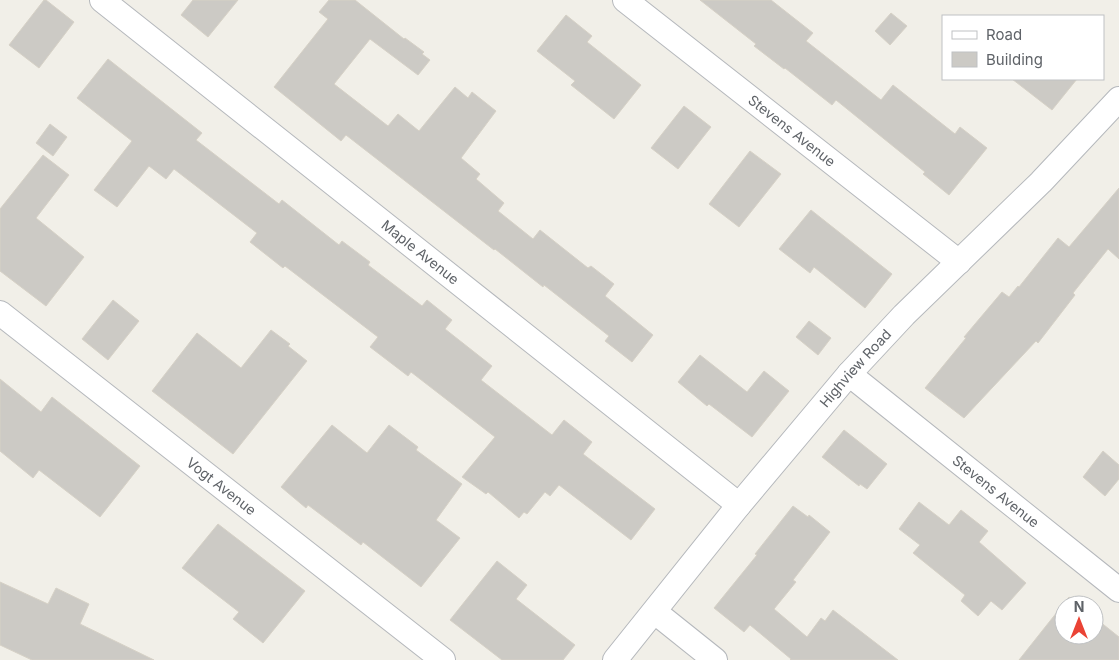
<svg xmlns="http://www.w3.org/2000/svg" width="1119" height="660" font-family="Inter,sans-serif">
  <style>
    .building { fill: #cccac5; stroke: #d6d1c6 }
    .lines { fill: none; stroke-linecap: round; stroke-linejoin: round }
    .street-casing { stroke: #b5b8bc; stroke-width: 26 }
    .street { stroke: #fff; stroke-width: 24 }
    .labels { text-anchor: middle; stroke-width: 4.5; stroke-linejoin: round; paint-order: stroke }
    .street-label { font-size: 14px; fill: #5f6368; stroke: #fff }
  </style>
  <rect width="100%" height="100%" fill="#f1efe8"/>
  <path class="building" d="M44 0H46L74 22 39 68 9 45Z
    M193 0H238L208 37 181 15Z
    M329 0H355L404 39 405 38 424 52 422 54 430 60 418 75 370 39 334 84 388 126 398 114 419 131 455 87 468 98 472 92 496 111 461 158 480 174 476 179 504 203 498 211 533 239 540 230 588 268 591 266 614 284 605 296 653 335 632 362 605 341 609 336 544 285 543 287 495 249 494 250 346 135 341 141 274 87 328 19 319 12Z
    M700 0H771L813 33 806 41 881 100 893 85 955 134 960 127 987 148 949 195 923 174 925 172 836 100 832 105 785 68 784 69 754 46 756 44Z
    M891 13 907 26 890 45 875 31Z
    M566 15 592 36 587 42 641 85 614 119 571 85 575 81 537 51Z
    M108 59 202 133 196 140 279 204 282 200 339 245 342 241 370 262 368 265 422 306 427 300 452 320 445 329 492 366 481 380 552 435 564 420 592 442 583 454 655 509 631 540 559 485 550 496 545 492 527 514 524 512 519 518 488 492 486 494 462 477 495 437 411 372 408 376 370 347 378 337 285 266 283 268 250 242 257 233 174 169 166 179 149 166 117 207 94 190 132 141 77 98Z
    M1012 79H1077L1052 110Z
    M684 106 711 127 678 169 651 148Z
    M50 124 67 137 53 156 36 143Z
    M750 151 781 174 739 227 709 204Z
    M43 155 69 175 36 218 84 257 46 306 0 271V209Z
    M1119 188V259L1108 249 1073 293 1075 295 1038 343 1036 341 964 418 925 388 966 338 964 337 1002 292 1009 297 1018 286 1019 287 1058 238 1069 247Z
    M811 210 892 274 865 308 814 267 810 273 779 249Z
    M113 300 139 321 108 360 82 339Z
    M809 321 831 338 818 355 796 337Z
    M271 330 290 344 288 346 307 361 233 454 152 391 197 333 241 368Z
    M700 355 747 392 764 371 789 391 752 437 709 404 707 406 678 382Z
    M0 379 41 412 52 397 140 466 100 517 39 470 33 478 0 451Z
    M332 425 367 453 389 425 418 447 416 450 462 484 436 520 460 538 421 587 363 542 361 545 308 505 306 508 281 487Z
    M844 430 887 464 867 489 860 484 859 486 822 457Z
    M1103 451 1119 465V479L1105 496 1083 477Z
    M919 502 949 525 961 510 988 531 979 542 1026 583 1002 610 991 601 978 616 961 601 965 595 913 553 920 545 899 529Z
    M793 506 808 517 809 515 830 532 793 580 796 582 774 609 807 637 821 618 825 621 833 610 898 660H790L791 659 750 625 744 632 714 608 757 555 755 554Z
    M218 524 305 591 263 643 233 619 239 612 182 568Z
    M497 561 527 585 516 599 575 645 563 660H502L450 620Z
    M0 582 48 604 56 588 89 604 80 624 154 660H32L0 645Z
    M1069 597 1079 605H1064V635H1094V617L1119 637V660H1019Z"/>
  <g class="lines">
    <defs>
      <g id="street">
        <path id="s1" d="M102 0 739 505"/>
        <path id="s2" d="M625 0 959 262"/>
        <path id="s3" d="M0 313 443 660"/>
        <path id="s4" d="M849 374 1119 590"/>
        <path d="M655 612 715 660"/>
        <path id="s5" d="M615 660 739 505 849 374 904 315 1041 182 1119 99"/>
      </g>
    </defs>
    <use href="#street" class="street-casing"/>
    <use href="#street" class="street"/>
  </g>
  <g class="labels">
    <g class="street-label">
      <text dy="5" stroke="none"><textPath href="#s2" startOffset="212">Stevens Avenue</textPath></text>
      <text dy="5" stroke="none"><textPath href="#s1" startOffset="406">Maple Avenue</textPath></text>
      <text dy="5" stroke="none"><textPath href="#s5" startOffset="378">Highview Road</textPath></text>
      <text dy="5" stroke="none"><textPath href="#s3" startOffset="281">Vogt Avenue</textPath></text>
      <text dy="5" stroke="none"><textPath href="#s4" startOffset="188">Stevens Avenue</textPath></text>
    </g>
  </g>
  <rect x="942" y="15" width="162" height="65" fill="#ffffff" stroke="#bfc1c3"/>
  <rect x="952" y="31" width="25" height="8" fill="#ffffff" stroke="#bfc1c3"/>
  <text x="986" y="40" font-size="15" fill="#5f6368">Road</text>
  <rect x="952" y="52" width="25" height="15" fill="#cccac5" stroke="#bfc1c3"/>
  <text x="986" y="65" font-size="15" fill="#5f6368">Building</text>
  <g transform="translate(1079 620)"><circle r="24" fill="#ffffff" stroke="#bfc1c3"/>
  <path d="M0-4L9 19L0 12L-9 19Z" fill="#ea4335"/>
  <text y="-8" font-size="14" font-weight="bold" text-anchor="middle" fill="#5f6368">N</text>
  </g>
</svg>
